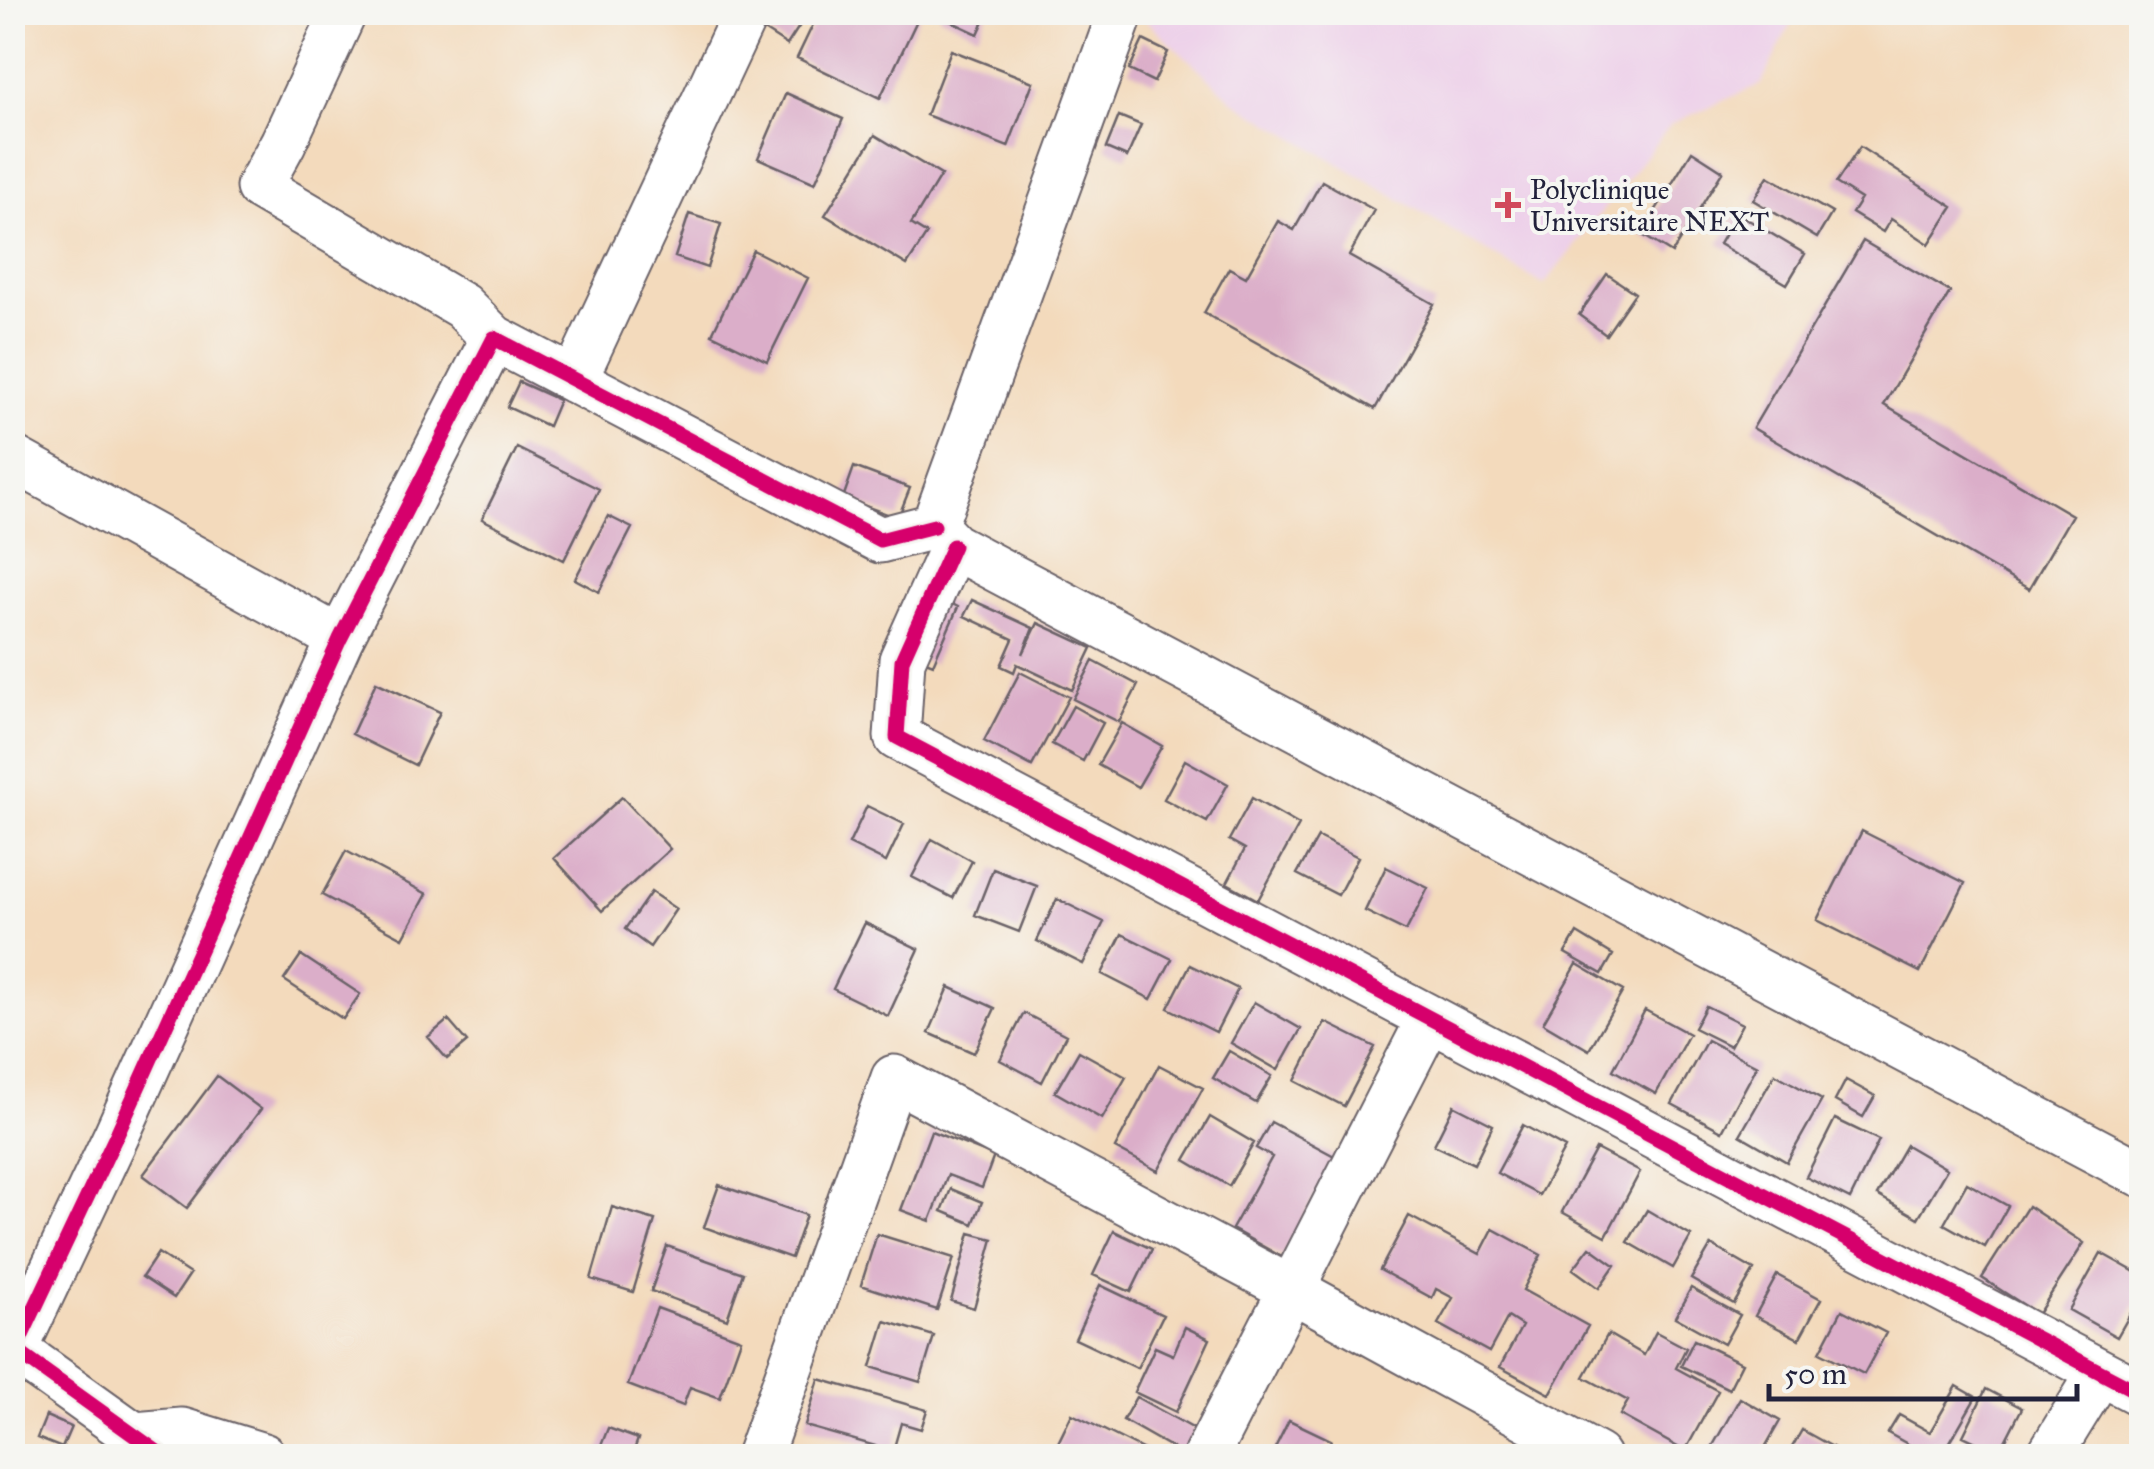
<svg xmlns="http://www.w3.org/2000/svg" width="2154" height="1469" font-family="'IM FELL Great Primer',serif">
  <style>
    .built { fill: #edd0e9 }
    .building { fill: #dbaec9 }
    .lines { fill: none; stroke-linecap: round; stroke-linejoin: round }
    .street-casing { stroke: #6b6268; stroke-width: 49 }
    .street { stroke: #fff; stroke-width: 45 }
    .cycleway-casing { stroke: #f6f6f2; stroke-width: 21 }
    .cycleway { stroke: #d6006c; stroke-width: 15 }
    .poi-dot { fill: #d1495b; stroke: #f6f6f2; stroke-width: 4 }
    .labels { text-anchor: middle; stroke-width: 8; stroke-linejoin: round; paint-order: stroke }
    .poi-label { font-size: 28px; fill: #22223b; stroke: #f6f6f2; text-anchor: start }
  </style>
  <rect width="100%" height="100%" fill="#f6f6f2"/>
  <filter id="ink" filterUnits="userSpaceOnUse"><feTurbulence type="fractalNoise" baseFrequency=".01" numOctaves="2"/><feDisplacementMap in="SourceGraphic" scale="20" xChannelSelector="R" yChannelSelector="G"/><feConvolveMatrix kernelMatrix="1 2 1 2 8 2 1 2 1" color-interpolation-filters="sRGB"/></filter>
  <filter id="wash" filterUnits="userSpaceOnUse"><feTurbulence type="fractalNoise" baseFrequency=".0048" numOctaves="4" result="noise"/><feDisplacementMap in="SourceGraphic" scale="40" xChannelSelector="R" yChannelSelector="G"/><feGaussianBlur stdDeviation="2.25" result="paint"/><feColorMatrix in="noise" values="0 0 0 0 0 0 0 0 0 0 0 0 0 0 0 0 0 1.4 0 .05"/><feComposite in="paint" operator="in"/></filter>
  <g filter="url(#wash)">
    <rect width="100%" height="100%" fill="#f3dabc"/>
    <path class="built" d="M1138 13H1796L1761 84 1671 124 1544 285 1235 102Z"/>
    <g id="blocks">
      <path class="building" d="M778 12H787L802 22 787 45 765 31Z
        M819 12H911L919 16 880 98 797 58Z
        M941 12H988L978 34 939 16Z
        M1143 40 1168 52 1154 82 1129 70Z
        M951 50 1033 82 1008 147 926 115Z
        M786 93 843 119 815 183 758 158Z
        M1119 116 1141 125 1127 157 1106 148Z
        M875 135 941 175 911 224 927 234 907 265 825 215Z
        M1860 147 1953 207 1929 244 1891 219 1883 232 1852 213 1861 199 1836 183Z
        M1692 151 1723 171 1672 253 1641 234Z
        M1768 176 1832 213 1817 238 1753 200Z
        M1322 181 1374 210 1349 256 1434 304 1375 409 1204 313 1229 268 1246 277 1278 221 1294 230Z
        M1737 213 1805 254 1787 284 1719 244Z
        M689 214 721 224 707 268 675 257Z
        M1863 241 1950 292 1884 405 2072 515 2029 589 1753 428Z
        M753 250 808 278 767 361 712 334Z
        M1607 274 1635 293 1606 335 1579 315Z
        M519 382 559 400 548 426 507 407Z
        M517 448 599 489 564 560 482 519Z
        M854 467 910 488 898 518 843 498Z
        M608 516 632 528 599 592 575 579Z
        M939 597 958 607 933 664 913 656Z
        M972 600 1033 628 1023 654 1038 623 1092 648 1072 690 1017 664 1014 672 1001 666 1013 639 964 616Z
        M1093 661 1138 685 1119 722 1073 699Z
        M1020 672 1069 697 1032 766 984 741Z
        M376 682 440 712 415 765 352 734Z
        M1073 706 1103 723 1083 761 1052 744Z
        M1122 723 1162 746 1138 787 1098 765Z
        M1185 760 1228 784 1207 822 1164 799Z
        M622 797 670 849 602 911 554 858Z
        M1252 798 1299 825 1258 900 1227 883 1245 849 1229 840Z
        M867 806 904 824 886 862 849 844Z
        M1862 831 1965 883 1920 972 1817 920Z
        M1318 837 1358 857 1338 895 1297 874Z
        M932 839 972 861 953 898 912 877Z
        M346 851 427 894 403 938 322 895Z
        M1386 867 1428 888 1406 931 1365 911Z
        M993 869 1037 886 1019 932 975 915Z
        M651 892 676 909 650 947 625 929Z
        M1057 899 1104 922 1083 964 1037 941Z
        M865 923 919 949 888 1016 833 989Z
        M1577 933 1613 955 1602 974 1565 953Z
        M1122 934 1172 959 1151 999 1102 974Z
        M301 955 360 994 343 1019 284 980Z
        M1577 964 1623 991 1589 1050 1543 1023Z
        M1190 965 1238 989 1216 1032 1168 1008Z
        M949 987 995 1008 974 1053 929 1033Z
        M1254 1002 1301 1029 1278 1070 1231 1043Z
        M1706 1006 1742 1024 1730 1046 1694 1028Z
        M1645 1010 1689 1034 1656 1094 1613 1070Z
        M1024 1013 1066 1035 1042 1082 1000 1060Z
        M448 1020 467 1042 447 1059 428 1037Z
        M1325 1022 1375 1047 1344 1106 1295 1081Z
        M1707 1040 1757 1066 1722 1131 1672 1104Z
        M1079 1051 1126 1077 1102 1119 1055 1092Z
        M1229 1051 1272 1076 1256 1103 1213 1078Z
        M1159 1065 1203 1088 1158 1171 1115 1148Z
        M1775 1074 1822 1100 1787 1162 1740 1135Z
        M217 1076 261 1109 187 1208 143 1175Z
        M1846 1080 1875 1096 1863 1117 1835 1101Z
        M1454 1105 1493 1125 1474 1164 1434 1145Z
        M1210 1117 1254 1143 1229 1186 1185 1160Z
        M1835 1119 1879 1140 1850 1199 1806 1177Z
        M1271 1122 1336 1157 1282 1257 1232 1229 1272 1157 1256 1148Z
        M1523 1125 1565 1148 1539 1195 1497 1173Z
        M931 1131 994 1156 982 1188 948 1175 930 1221 901 1210Z
        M1906 1145 1947 1169 1918 1218 1877 1195Z
        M1596 1149 1640 1172 1606 1236 1562 1212Z
        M1967 1183 2008 1206 1985 1247 1944 1224Z
        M719 1185 806 1215 791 1258 704 1227Z
        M951 1189 982 1202 973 1224 942 1211Z
        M2028 1206 2084 1243 2038 1314 1982 1278Z
        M612 1207 655 1220 633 1292 591 1279Z
        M1647 1210 1691 1236 1673 1268 1628 1242Z
        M1409 1216 1480 1254 1493 1229 1541 1255 1523 1290 1588 1326 1550 1394 1500 1367 1522 1326 1508 1317 1489 1352 1438 1324 1453 1298 1436 1289 1432 1298 1380 1270Z
        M1114 1231 1152 1249 1131 1292 1093 1275Z
        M970 1233 993 1239 974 1308 951 1301Z
        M877 1234 954 1258 937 1310 861 1285Z
        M1711 1245 1754 1270 1734 1304 1691 1279Z
        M667 1246 743 1273 727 1319 651 1291Z
        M1590 1247 1615 1265 1599 1288 1573 1269Z
        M158 1253 190 1274 174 1298 142 1277Z
        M2101 1253 2142 1276V1293L2117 1337 2069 1310Z
        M1777 1275 1821 1299 1799 1339 1755 1316Z
        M1100 1285 1163 1315 1137 1368 1075 1339Z
        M1691 1288 1740 1315 1724 1344 1675 1317Z
        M657 1308 741 1339 720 1398 690 1387 683 1406 628 1385Z
        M1842 1310 1886 1333 1864 1374 1820 1352Z
        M885 1321 934 1336 920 1382 871 1367Z
        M1185 1327 1210 1339 1176 1412 1134 1392 1155 1347 1173 1355Z
        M1656 1332 1686 1348 1676 1368 1718 1391 1685 1451 1620 1415 1628 1401 1584 1377 1608 1334 1644 1355Z
        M1694 1340 1742 1363 1729 1389 1681 1366Z
        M819 1379 927 1410 921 1429 901 1423 893 1451 805 1426Z
        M1957 1386 1976 1397 1947 1447 1959 1454 1957 1456H1929L1888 1433 1899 1415 1930 1432Z
        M1986 1389 2022 1408 1999 1453 1963 1436Z
        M1136 1397 1196 1430 1183 1454 1123 1420Z
        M1740 1398 1780 1421 1760 1456H1707Z
        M1072 1414 1148 1452 1146 1456H1075L1056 1447Z
        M46 1416 71 1427 62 1448 37 1438Z
        M1289 1420 1331 1440 1323 1456H1271Z
        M608 1428 638 1439 632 1456H597Z
        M1802 1430 1849 1456H1787Z"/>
    </g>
  </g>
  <g filter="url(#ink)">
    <use href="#blocks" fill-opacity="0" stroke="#6b6268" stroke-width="2.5"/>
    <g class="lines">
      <defs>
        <path id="street" d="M344 12 283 143 259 187 462 306 494 338
          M574 380 746 12
          M12 458 340 639
          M934 526 953 546 2142 1175
          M934 526 1121 12
          M953 546 902 660 897 737 2142 1394
          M135 1435 182 1431 263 1456
          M163 1456 15 1350 117 1134 340 639 494 338 880 540 934 526
          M759 1456 894 1078 1291 1289 1597 1456
          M1206 1456 1430 1018
          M2049 1456 2100 1373"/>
      </defs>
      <use href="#street" class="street-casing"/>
      <use href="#street" class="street"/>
      <defs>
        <path id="cycleway" d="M953 546 902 660 897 737 2142 1394
          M163 1456 15 1350 117 1134 340 639 494 338 880 540 934 526"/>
      </defs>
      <use href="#cycleway" class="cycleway-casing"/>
      <use href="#cycleway" class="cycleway"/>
    </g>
  </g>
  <path class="poi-dot" d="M1503 190h10v10h10v10h-10v10h-10v-10h-10v-10h10z"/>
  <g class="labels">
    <g class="poi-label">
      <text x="1530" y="199">Polyclinique<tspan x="1530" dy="32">Universitaire NEXT</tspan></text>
    </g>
  </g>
  <rect width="2154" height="1469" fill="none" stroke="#f6f6f2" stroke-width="50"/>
  <path d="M1769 1384v15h308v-15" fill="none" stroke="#22223b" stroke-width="5"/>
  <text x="1784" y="1384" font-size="30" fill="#22223b" stroke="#f6f6f2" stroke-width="8" paint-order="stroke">50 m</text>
</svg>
